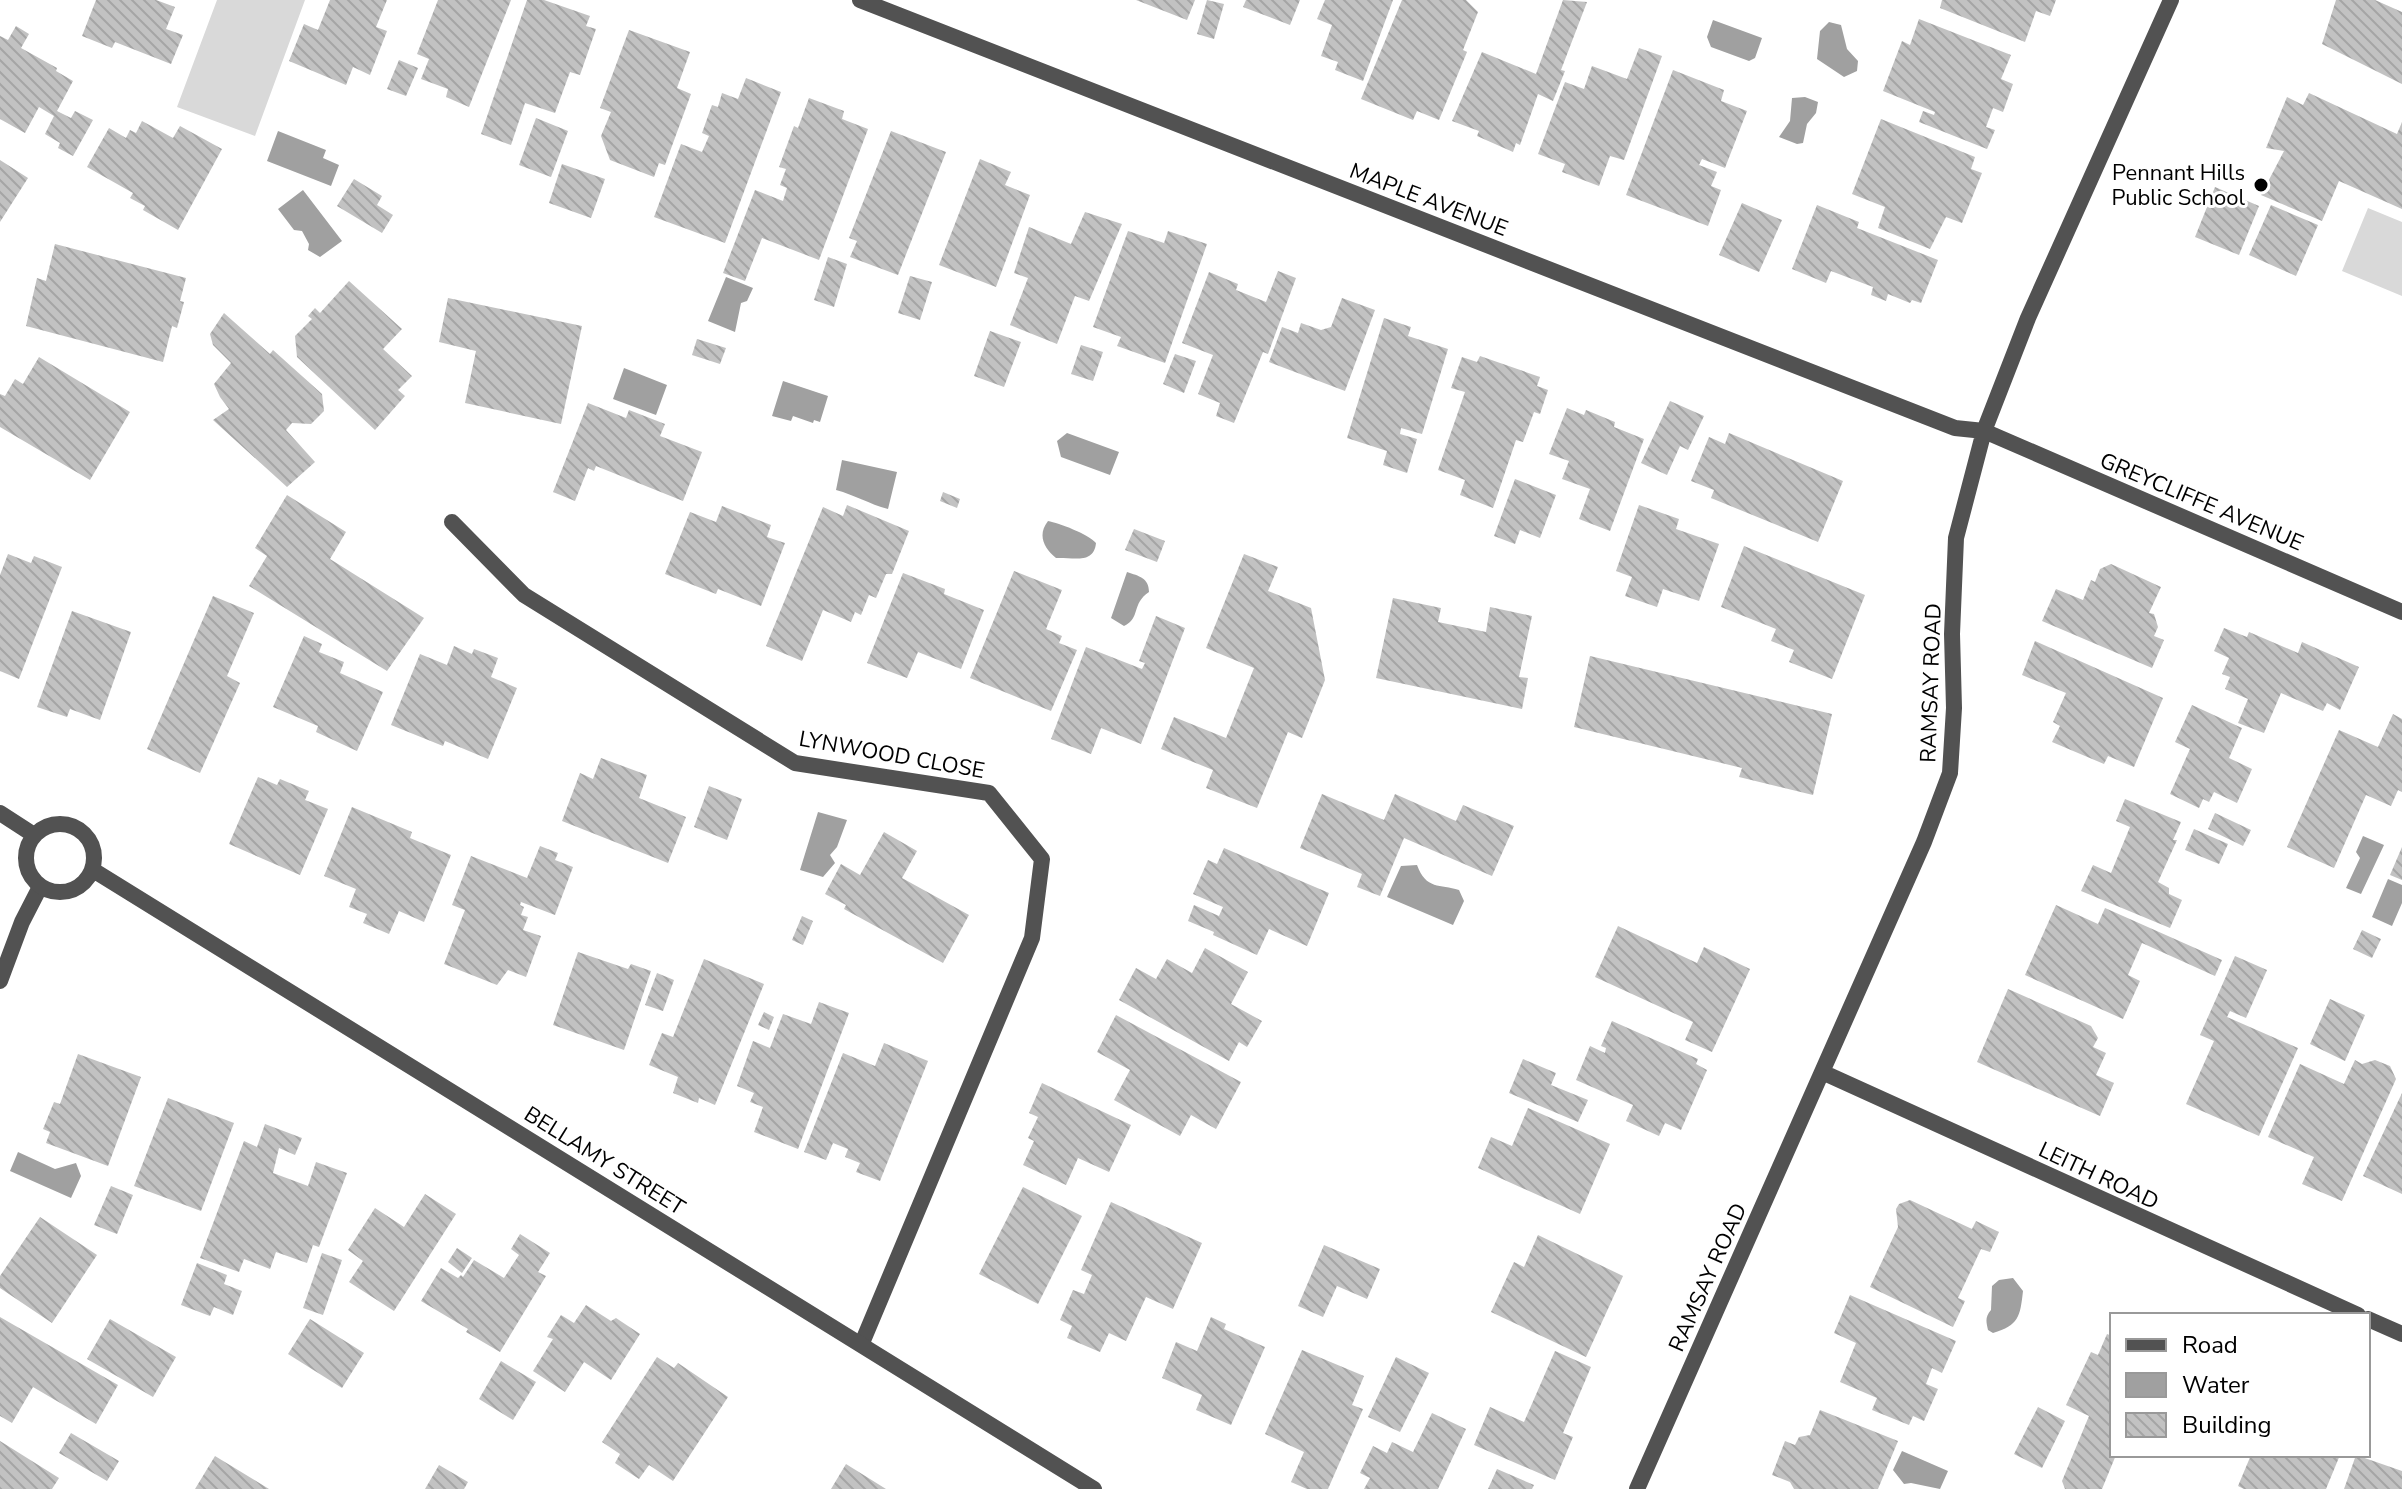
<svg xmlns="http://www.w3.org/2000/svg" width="2402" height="1489" font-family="'Nunito Sans',sans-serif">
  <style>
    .garden { fill: #d9d9d9 }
    .water { fill: #a0a0a0 }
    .building { fill: url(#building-back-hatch) }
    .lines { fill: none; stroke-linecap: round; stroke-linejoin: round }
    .minor { stroke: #525252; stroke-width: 16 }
    .tertiary { stroke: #525252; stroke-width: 16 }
    .poi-dot { fill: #000; stroke: #fff; stroke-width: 3 }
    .labels { text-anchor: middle; stroke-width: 6; stroke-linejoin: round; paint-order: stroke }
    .poi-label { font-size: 22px; fill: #000; stroke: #fff; text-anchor: end }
    .street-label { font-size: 22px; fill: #000; stroke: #fff }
  </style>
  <defs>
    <pattern id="building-back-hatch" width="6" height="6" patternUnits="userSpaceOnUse" patternTransform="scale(2)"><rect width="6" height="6" fill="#c2c2c2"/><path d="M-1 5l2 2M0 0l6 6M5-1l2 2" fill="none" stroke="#a5a5a5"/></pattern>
  </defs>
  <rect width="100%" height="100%" fill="#fff"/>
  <path class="garden" d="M217 0H305L255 136 177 107Z
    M2368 208 2402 222V296L2342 271Z"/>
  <path class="water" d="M1713 20 1762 38 1755 58 1749 61 1711 47 1707 37Z
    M1829 22 1841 25 1847 49 1858 61 1857 71 1844 77 1817 59 1820 31Z
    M1805 97 1818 102 1816 113 1807 124 1803 143 1797 144 1779 137 1790 121 1792 98Z
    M278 131 326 150 323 158 339 165 331 186 267 161Z
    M303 190 342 241 320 257 308 250 309 244 302 231 294 230 278 209Z
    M726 277 753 288 747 301 741 303 735 332 708 321Z
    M624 368 667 385 656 415 613 399Z
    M783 381 828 396 820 422 814 420 813 423 793 416 791 421 772 416Z
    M1067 433 1119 452 1110 475 1061 457 1057 441Z
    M842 460 897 472 888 509C869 504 855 495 836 490Z
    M1048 521C1059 523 1088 534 1096 543 1094 565 1072 557 1056 558 1044 548 1037 535 1048 521Z
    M1127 572C1139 576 1149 578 1149 592 1131 604 1141 618 1124 626L1111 618Z
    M818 812 847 820 837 847 830 855 835 863 823 877 800 870Z
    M2363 836 2384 845 2361 894 2346 888 2360 858 2356 852Z
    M1417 865C1426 890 1440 884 1459 890L1464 901 1453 925 1387 897 1401 866Z
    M2388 879 2402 885V903L2392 926 2372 917Z
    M18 1152 55 1169 76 1163 81 1176 71 1198 10 1171Z
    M2013 1278 2023 1291C2020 1317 2019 1325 1993 1333L1988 1330C1986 1321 1985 1317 1991 1310L1992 1286 1999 1280Z
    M1902 1451 1948 1471 1940 1489 1911 1483 1904 1484 1893 1470Z"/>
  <path class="building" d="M96 0H156L175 7 166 29 183 35 171 64 115 42 112 48 82 36Z
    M330 0H387L376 27 387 31 370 75 353 67 346 85 289 61 304 24 318 30Z
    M438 0H511L469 107 446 97 448 89 421 79 429 59 417 54Z
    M527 0H544L590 16 586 26 596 29 580 75 570 72 555 113 525 103 511 145 481 134Z
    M1136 0H1195L1187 20Z
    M1207 0 1224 4 1214 39 1197 34Z
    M1246 0H1300L1290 25 1243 7Z
    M1325 0H1393L1363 81 1335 70 1338 62 1321 56 1332 25 1317 19Z
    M1402 0H1466L1478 12 1463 50 1467 52 1439 120 1417 111 1413 120 1361 99Z
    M1563 0 1587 2 1561 70 1565 71 1553 101 1538 94 1520 145 1516 143 1513 152 1477 136 1479 131 1452 121 1482 52 1536 74Z
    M1942 0H2056L2050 16 2036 11 2025 42 1940 8Z
    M2336 0H2375L2402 12V84L2322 44Z
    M1919 19 2011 55 2001 79 2013 84 2003 112 1993 108 1986 127 1995 130 1987 149 1919 122 1923 111 1934 115 1935 112 1883 91 1902 41 1910 45Z
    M16 26 29 34 21 48 57 68 56 71 73 81 57 111 71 118 75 111 93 120 73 156 58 148 60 143 45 134 54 116 39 107 25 133 0 119V36L8 40Z
    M629 30 690 52 677 88 691 94 665 165 659 163 654 177 610 160 601 136 611 112 600 108Z
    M1639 48 1662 56 1624 160 1610 156 1599 186 1562 172 1565 164 1538 154 1565 82 1584 89 1592 66 1627 79Z
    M399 60 418 68 406 96 387 89Z
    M1673 70 1724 90 1721 101 1747 111 1725 168 1702 159 1699 165 1717 172 1711 186 1721 190 1708 226 1626 195Z
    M746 78 781 92 725 243 654 217 681 144 702 152 709 136 702 133 712 105 718 107 722 93 738 99Z
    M2309 93 2397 134 2402 122V209L2339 181 2322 221 2261 195 2284 151 2266 148 2287 97 2303 105Z
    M809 98 844 111 842 119 868 129 819 260 762 238 745 281 723 273 755 190 783 201 787 188 780 185 786 169 779 167 794 126 798 128Z
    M536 118 568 131 551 177 519 165Z
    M1881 119 1975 157 1971 169 1982 173 1962 223 1946 217 1930 249 1878 228 1885 207 1852 194Z
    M142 121 173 138 180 126 222 149 178 230 143 210 145 206 130 198 133 193 87 167 109 128 126 138 130 130 136 133Z
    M891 131 946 152 898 275 850 257 857 241 849 238Z
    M980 159 1011 172 1005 185 1030 195 996 287 939 265Z
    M0 160 28 178 0 222Z
    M562 164 605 179 591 218 549 203Z
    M354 179 382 196 377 205 393 215 382 233 337 206Z
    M2215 187 2259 206 2239 255 2195 237Z
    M1742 203 1782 220 1759 272 1719 255Z
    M1817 205 1859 222 1857 228 1938 260 1921 303 1912 300 1910 303 1888 294 1886 301 1871 295 1873 287 1831 271 1826 283 1792 269Z
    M2271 205 2318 225 2296 276 2249 255Z
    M1085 212 1122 224 1089 301 1075 296 1057 344 1010 325 1028 278 1014 273 1029 227 1071 244Z
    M1128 231 1164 243 1168 231 1207 244 1165 363 1117 346 1121 337 1093 327Z
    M55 244 186 278 180 301 184 302 177 328 172 326 163 362 26 326 37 278 46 281Z
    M828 257 847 264 834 307 814 300Z
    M1278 271 1296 278 1268 354 1263 352 1234 423 1216 416 1220 403 1198 394 1213 355 1182 343 1209 272 1238 284 1236 290 1266 302Z
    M910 276 932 282 920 320 898 313Z
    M349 281 402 329 383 349 412 376 398 390 405 396 375 430 297 357 295 336 312 319 308 316 315 308 320 313Z
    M448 298 582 326 561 424 465 403 476 351 439 342Z
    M1342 298 1375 310 1345 391 1269 362 1282 327 1298 333 1301 323 1321 330 1331 327Z
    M224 313 270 354 273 350 322 394 324 411 311 424 292 423 286 430 315 462 287 487 213 420 229 409 220 397 214 384 231 363 213 345 210 334Z
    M1384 318 1411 327 1408 336 1448 349 1422 434 1401 428 1400 434 1417 439 1407 473 1383 465 1387 451 1347 438Z
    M990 331 1021 342 1004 387 974 376Z
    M697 339 726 348 720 364 692 355Z
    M1081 345 1103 352 1093 381 1071 374Z
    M1175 354 1196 361 1184 393 1163 384Z
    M1480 356 1540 377 1537 386 1548 390 1540 414 1534 412 1523 442 1516 440 1493 508 1460 495 1465 480 1438 470 1465 392 1451 388 1462 357 1477 362Z
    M39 357 130 412 90 480 0 427V394L5 396 15 379 23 384Z
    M1670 401 1704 416 1688 450 1680 446 1667 475 1641 463Z
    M588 403 626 418 629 410 665 424 660 436 702 452 683 501 596 466 594 471 588 468 575 501 553 492Z
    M1567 408 1584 415 1586 410 1615 422 1614 427 1644 439 1610 531 1579 519 1590 489 1562 479 1569 461 1549 454Z
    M1729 433 1843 481 1818 542 1711 498 1714 490 1691 481 1709 437 1725 444Z
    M1515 479 1556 495 1540 538 1520 530 1515 544 1494 536Z
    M943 492 960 499 957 508 940 501Z
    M287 495 346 532 330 559 424 618 387 671 249 586 267 556 255 548Z
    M847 505 909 531 892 574H886L876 598 869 595 861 615 855 612 851 622 823 610 802 661 766 646 823 507 843 516Z
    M1639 505 1679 519 1676 529 1719 544 1699 601 1663 589 1657 607 1625 596 1632 577 1616 571Z
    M722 506 771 525 767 537 785 543 761 606 718 589 716 594 665 574 690 512 716 522Z
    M1134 529 1165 541 1157 562 1125 550Z
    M1744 546 1865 595 1832 679 1789 662 1794 650 1771 641 1776 629 1721 607Z
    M8 554 31 563 34 556 62 567 19 679 0 671V575Z
    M1244 554 1278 567 1268 591 1311 608 1325 680 1302 738 1288 732 1257 808 1206 788 1213 770 1161 749 1174 717 1226 738 1254 668 1206 648Z
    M2111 564 2161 587 2149 613 2154 614 2158 627 2154 636 2164 640 2152 668 2042 621 2056 589 2083 600 2091 580 2095 582 2100 569Z
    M1014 571 1062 590 1046 629 1062 636 1059 643 1077 650 1051 711 970 678Z
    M903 573 945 589 944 594 984 610 961 669 918 652 907 678 867 663Z
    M213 596 254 613 227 676 240 683 200 773 147 749Z
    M1393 598 1441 608 1438 622 1486 632 1490 607 1532 616 1519 677 1528 678 1522 709 1376 678Z
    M72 611 131 632 100 720 70 709 67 717 37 707Z
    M1156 616 1185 628 1141 744 1101 728 1091 754 1051 739 1086 647 1142 669 1145 663 1139 661Z
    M2224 628 2247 637 2249 632 2298 653 2302 642 2359 667 2340 710 2327 703 2323 711 2281 693 2264 733 2238 723 2248 699 2225 689 2230 677 2222 674 2229 658 2214 651Z
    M304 636 322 644 319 652 344 662 340 673 383 692 357 751 316 732 318 726 273 707Z
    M2035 641 2163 698 2134 767 2108 756 2104 764 2052 742 2060 726 2053 722 2066 693 2022 675Z
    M454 646 472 654 474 649 498 658 491 677 517 688 488 759 445 741 443 746 391 725 420 654 447 665Z
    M1590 656 1832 714 1813 795 1739 777 1742 768 1574 727Z
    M2192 705 2242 728 2229 758 2252 769 2237 803 2214 792 2209 802 2203 799 2199 808 2170 794 2190 749 2175 742Z
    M2393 714 2402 719V792L2398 790 2391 806 2366 795 2334 868 2287 847 2339 730 2378 747Z
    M601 758 647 775 639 798 686 817 668 863 562 821 580 773 593 779Z
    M258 777 277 785 280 779 309 791 305 800 328 809 300 875 229 844Z
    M709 786 742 799 727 840 694 827Z
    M1322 794 1384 820 1395 794 1456 821 1463 805 1514 826 1492 876 1404 838 1380 896 1357 887 1362 874 1300 848Z
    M2125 799 2181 822 2173 840H2177L2158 882 2169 888V894L2182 900 2170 928 2081 891 2093 865 2111 873 2130 827 2116 821Z
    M352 807 412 832 410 838 451 855 424 922 399 911 389 934 363 923 367 914 349 907 356 889 324 876Z
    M2215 813 2251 830 2243 846 2208 829Z
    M2194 829 2228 844 2219 864 2185 850Z
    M884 832 917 851 902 878 969 915 943 963 844 909 846 905 825 894 841 864 860 875Z
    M540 846 558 853 555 860 573 867 555 915 521 902 520 905 524 907 521 915 528 917 523 930 541 936 526 977 508 970 497 985 444 964 465 910 452 905 471 856 527 878Z
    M2402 847V880L2390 875Z
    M1224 848 1329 893 1307 946 1269 929 1257 955 1213 935 1214 932 1188 921 1194 905 1219 916 1223 907 1193 894 1208 860 1217 864Z
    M2056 905 2098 924 2105 908 2222 960 2215 976 2142 943 2128 975 2140 981 2123 1019 2025 975Z
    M802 916 813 921 803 945 792 940Z
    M1618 926 1697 963 1704 947 1750 969 1712 1052 1685 1040 1693 1022 1595 977Z
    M2362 930 2381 939 2372 958 2353 949Z
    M1205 948 1248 972 1231 1004 1262 1021 1247 1047 1239 1042 1229 1061 1119 1000 1136 968 1156 979 1167 959 1192 973Z
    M578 952 628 969 631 964 651 971 624 1050 553 1025Z
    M2235 956 2267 970 2246 1018 2230 1011 2227 1017 2298 1048 2259 1136 2186 1104 2214 1041 2200 1035Z
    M704 959 764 984 715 1105 699 1098 698 1103 673 1093 678 1077 649 1065 662 1033 673 1037Z
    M657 973 674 980 663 1011 645 1005Z
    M2008 989 2091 1026 2098 1038 2093 1047 2106 1053 2096 1075 2114 1083 2100 1116 1977 1062Z
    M2330 999 2365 1015 2345 1061 2310 1044Z
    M819 1002 849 1013 798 1149 754 1132 763 1107 750 1102 754 1093 737 1086 753 1041 770 1048 783 1014 811 1024Z
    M764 1012 774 1017 769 1030 758 1025Z
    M1116 1015 1241 1082 1216 1129 1191 1115 1180 1136 1114 1100 1130 1070 1097 1052Z
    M1612 1021 1698 1059 1696 1064 1707 1070 1681 1130 1665 1123 1659 1136 1626 1121 1633 1105 1576 1080 1590 1046 1605 1053 1606 1048 1601 1046Z
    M884 1043 928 1061 880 1181 856 1172 860 1163 845 1157 848 1149 833 1143 826 1160 804 1152 843 1053 875 1066Z
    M78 1054 141 1077 108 1166 46 1143 50 1132 43 1129 54 1102 60 1104Z
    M1523 1059 1556 1073 1551 1085 1588 1100 1578 1122 1509 1093Z
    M2355 1060 2362 1064 2375 1060 2390 1066 2396 1079 2342 1201 2302 1184 2314 1157 2268 1137 2300 1064 2344 1084Z
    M1042 1083 1131 1125 1109 1172 1078 1158 1066 1185 1023 1165 1034 1141 1028 1138 1038 1117 1029 1113Z
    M2402 1093V1194L2363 1176Z
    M168 1098 234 1123 201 1211 134 1186Z
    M1528 1108 1610 1144 1580 1214 1478 1168 1491 1137 1512 1146Z
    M265 1124 302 1138 295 1155 279 1148 273 1173 308 1186 316 1162 347 1173 319 1247 313 1245 307 1263 276 1252 270 1269 244 1259 239 1272 200 1258 244 1141 257 1147Z
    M111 1186 133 1195 117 1234 94 1225Z
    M1023 1187 1082 1216 1038 1304 979 1274Z
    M425 1194 456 1214 394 1311 349 1282 363 1261 348 1250 375 1208 404 1227Z
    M1910 1200 1972 1229 1976 1221 1999 1232 1990 1252 1981 1249 1958 1298 1965 1301 1953 1327 1870 1287 1898 1227 1896 1209 1899 1204Z
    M1111 1202 1202 1243 1173 1309 1146 1297 1126 1341 1109 1333 1100 1352 1067 1338 1072 1326 1060 1320 1073 1290 1084 1294 1092 1275 1081 1270Z
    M40 1217 97 1255 52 1323 0 1288V1276Z
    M520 1234 550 1253 538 1272 546 1276 500 1352 466 1332 468 1329 421 1301 441 1268 458 1278 461 1275 463 1277 474 1260 504 1278 519 1255 511 1249Z
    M1538 1235 1623 1276 1586 1357 1491 1312 1514 1262 1524 1267Z
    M1324 1245 1380 1269 1367 1299 1337 1286 1323 1317 1298 1306Z
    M457 1248 472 1258 462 1273 448 1262Z
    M322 1253 342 1260 323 1315 303 1308Z
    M197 1263 227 1275 224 1284 242 1291 233 1315 214 1307 210 1316 181 1305Z
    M1850 1295 1956 1341 1942 1373 1932 1368 1926 1384 1938 1389 1924 1421 1913 1416 1909 1425 1872 1410 1877 1398 1840 1382 1856 1343 1834 1333Z
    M586 1305 611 1321 616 1318 640 1334 611 1380 584 1362 565 1392 533 1371 553 1339 547 1337 561 1315 574 1323Z
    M0 1317 118 1385 96 1424 33 1387 12 1423 0 1416Z
    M1211 1317 1226 1324 1224 1329 1265 1347 1231 1425 1196 1410 1202 1395 1162 1378 1176 1342 1197 1351Z
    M110 1319 176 1357 153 1397 87 1359Z
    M310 1319 364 1353 342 1388 288 1354Z
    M2107 1334 2112 1336V1455H2116L2102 1489H2065L2062 1481 2089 1416 2066 1405 2091 1352 2098 1355Z
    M1302 1350 1364 1376 1352 1405 1363 1409 1328 1489H1307L1291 1482 1304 1452 1265 1434Z
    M1555 1351 1591 1367 1563 1433 1573 1437 1555 1480 1474 1445 1490 1407 1524 1422Z
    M657 1357 674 1368 678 1363 728 1397 673 1481 649 1465 639 1479 615 1463 620 1454 602 1442Z
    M1396 1357 1429 1373 1400 1432 1368 1417Z
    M501 1361 536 1382 513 1420 479 1399Z
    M2038 1407 2065 1421 2042 1468 2014 1454Z
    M1820 1410 1898 1441 1878 1489H1794L1790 1482 1772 1475 1785 1441 1795 1445 1799 1437 1810 1435Z
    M1432 1413 1466 1429 1438 1489H1364L1370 1478 1360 1473 1373 1446 1387 1453 1392 1442 1413 1452Z
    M71 1433 119 1461 107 1481 59 1453Z
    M0 1441 59 1478 52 1489H0Z
    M2251 1455H2340L2326 1489H2244L2238 1486Z
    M2356 1455 2402 1471V1489H2344Z
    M215 1456 269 1489H195Z
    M846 1464 886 1489H831Z
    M439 1465 468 1482 464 1489H425Z
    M1497 1469 1534 1485 1532 1489H1488Z"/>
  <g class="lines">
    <path class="minor" d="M860 0 1955 428 1984 431 2402 612
      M452 522 524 595 795 763 989 793 1042 859 1032 938 862 1343
      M0 981 22 922 40 887
      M1822 1072 2358 1315
      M2368 1319 2402 1334
      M1637 1489 1924 842 1950 773 1954 708 1952 634 1956 538 1984 431 2028 318 2171 0"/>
    <path class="tertiary" d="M0 813 34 835
      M26 858a34 34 0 1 1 68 0a34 34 0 1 1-68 0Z
      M93 870 1094 1489"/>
  </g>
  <circle class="poi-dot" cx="2261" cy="185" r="8"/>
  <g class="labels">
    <g class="poi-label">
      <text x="2245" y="180">Pennant Hills<tspan x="2245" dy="25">Public School</tspan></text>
    </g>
    <g class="street-label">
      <text transform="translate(1429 199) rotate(21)" y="8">MAPLE AVENUE</text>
      <text transform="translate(2202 501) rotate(23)" y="8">GREYCLIFFE AVENUE</text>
      <text transform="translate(1930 683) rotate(-88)" y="8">RAMSAY ROAD</text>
      <text transform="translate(892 754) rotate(10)" y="8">LYNWOOD CLOSE</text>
      <text transform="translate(605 1160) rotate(32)" y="8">BELLAMY STREET</text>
      <text transform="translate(2099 1175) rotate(25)" y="8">LEITH ROAD</text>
      <text transform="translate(1707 1277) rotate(-66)" y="8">RAMSAY ROAD</text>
    </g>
  </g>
  <rect x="2110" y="1313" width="260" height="144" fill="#ffffff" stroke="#999999" stroke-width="2"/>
  <rect x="2126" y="1339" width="40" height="12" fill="#525252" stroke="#999999" stroke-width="2"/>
  <text x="2182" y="1353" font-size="24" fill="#000000">Road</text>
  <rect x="2126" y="1373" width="40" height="24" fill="#a0a0a0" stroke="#999999" stroke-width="2"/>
  <text x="2182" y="1393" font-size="24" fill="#000000">Water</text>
  <rect x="2126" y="1413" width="40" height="24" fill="url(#building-back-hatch)" stroke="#999999" stroke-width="2"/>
  <text x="2182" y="1433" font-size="24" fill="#000000">Building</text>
</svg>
